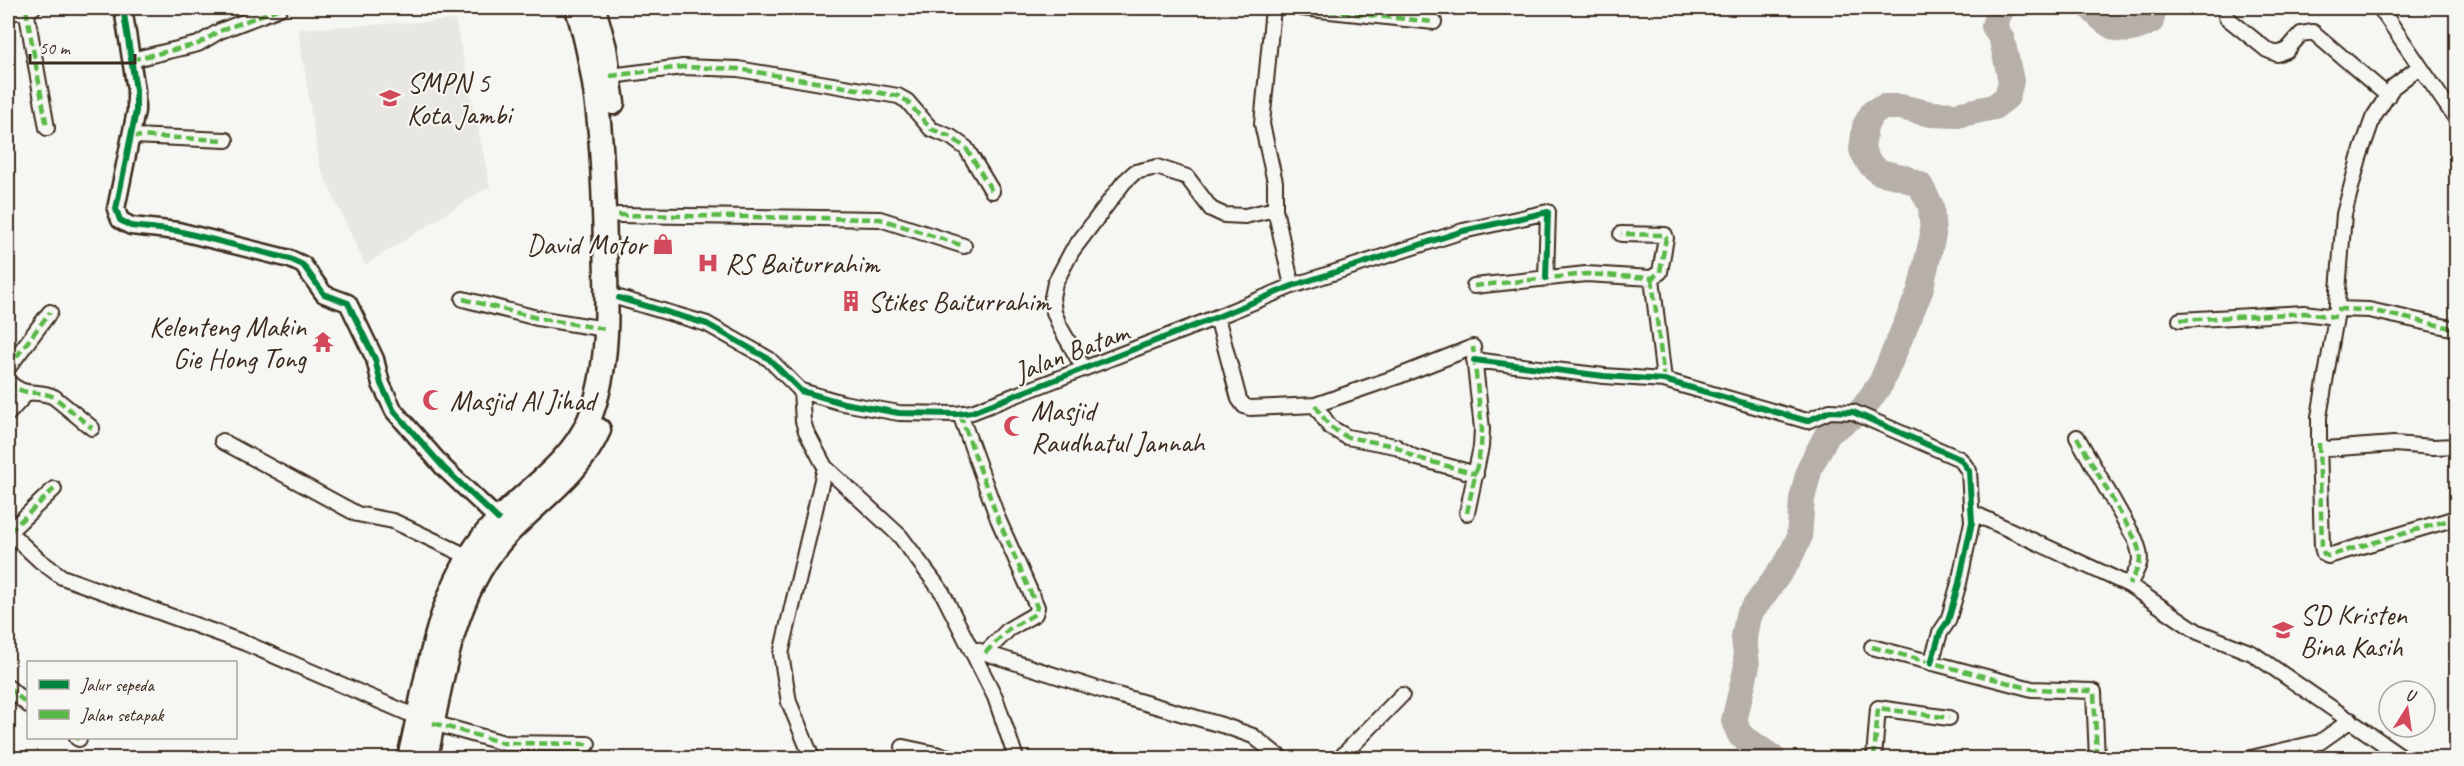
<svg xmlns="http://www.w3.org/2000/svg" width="2464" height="766" font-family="Caveat,sans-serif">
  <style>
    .built { fill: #e8e7e2 }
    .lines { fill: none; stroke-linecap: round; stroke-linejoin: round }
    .river { stroke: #b6b0a9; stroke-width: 26 }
    .minor-casing { stroke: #3b2a1e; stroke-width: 18 }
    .tertiary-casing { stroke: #3b2a1e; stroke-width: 21 }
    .trunk-casing { stroke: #3b2a1e; stroke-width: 27 }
    .minor { stroke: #f6f6f2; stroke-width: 14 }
    .tertiary { stroke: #f6f6f2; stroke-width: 16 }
    .trunk { stroke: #f6f6f2; stroke-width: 22 }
    .quiet { stroke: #58b947; stroke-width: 4.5; stroke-dasharray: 9 4.5; stroke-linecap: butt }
    .cycleway-casing { stroke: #f6f6f2; stroke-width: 10 }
    .cycleway { stroke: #00873e; stroke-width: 6 }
    .labels { text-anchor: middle; stroke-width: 4.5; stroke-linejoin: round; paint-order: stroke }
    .poi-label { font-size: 28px; fill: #3b2a1e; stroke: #f6f6f2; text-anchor: start }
    .street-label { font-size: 28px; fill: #3b2a1e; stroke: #f6f6f2 }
  </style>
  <rect width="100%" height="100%" fill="#f6f6f2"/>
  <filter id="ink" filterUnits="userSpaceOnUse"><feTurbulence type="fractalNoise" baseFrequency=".0167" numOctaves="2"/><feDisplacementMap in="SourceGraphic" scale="12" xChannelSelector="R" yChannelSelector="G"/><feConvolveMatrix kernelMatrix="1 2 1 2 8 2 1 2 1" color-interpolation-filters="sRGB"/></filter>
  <g filter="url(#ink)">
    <path class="built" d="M455 20 490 186 365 265 320 167 298 29Z"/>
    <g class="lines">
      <path class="river" d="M2091 8C2111 30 2124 37 2151 21L2154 8
        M1773 758 1740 735 1734 721 1747 666 1744 637 1748 616 1788 561 1799 538 1802 499 1810 467 1828 433 1862 410 1881 383 1920 291 1933 235 1931 206 1920 185 1902 177 1879 172 1869 163 1862 150 1865 126 1873 112 1884 107H1900L1931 114 1957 115 1994 107 2007 97 2011 81 2002 40 1994 26 1998 13 2003 8"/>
      <defs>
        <path id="minor" d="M1273 8 1262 124 1275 182V209L1292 286
          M1301 8 1434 22
          M2380 8 2456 119
          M26 9 47 128
          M8 14 33 8
          M2226 17 2267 50 2277 54 2287 50 2301 34 2313 32 2388 96
          M131 60 198 44 220 31 280 8
          M2419 67 2393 87 2373 118 2359 158 2344 214 2336 317 2319 417V443L2325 449 2394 444 2433 447 2456 446
          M610 76 683 67 738 69 898 96 907 101 931 129 951 137 966 148 992 191
          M132 136 226 140
          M618 215 880 219 964 246
          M1652 278 1664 380
          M1474 286 1586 274 1652 278 1660 272 1666 238 1665 235 1621 234
          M619 298 707 324 769 359 801 391 843 403 899 413 956 414 972 412 1217 317 1292 286 1463 231 1548 212 1546 278
          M463 299 537 318 605 329
          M2337 309 2369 310 2456 329
          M1217 317 1239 399 1244 406 1250 408 1315 405 1399 376 1473 347 1482 429 1481 447 1467 513
          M2180 320 2304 313 2336 317
          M1474 360 1604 376 1664 380 1807 421 1830 411 1853 412 1960 459 1969 471 1972 522 1959 583 1948 621 1940 633 1931 663
          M8 368 50 312
          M1084 369 1060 327 1054 312 1052 297 1055 283 1072 251 1124 182 1135 172 1157 167 1187 177 1211 209 1224 215 1245 216 1275 209
          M8 381C23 398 37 389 54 397L92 428
          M801 391 803 421 806 431 825 467 900 536 942 592 995 697 1016 758
          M1315 405 1330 427 1347 437 1395 446 1414 457 1476 474
          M8 414 26 394
          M960 414 998 519 1037 607 1035 614 1009 629 985 653
          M2077 437 2135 539C2144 561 2140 564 2129 585
          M222 441 357 514 393 521 469 557
          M2319 443 2322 547 2324 554 2328 556 2456 518
          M1971 512 2129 585 2198 632 2252 653 2404 758
          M8 531 39 560 62 577 245 643 419 718
          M9 532 54 489
          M1872 647 2032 689 2091 691 2094 692 2097 758
          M970 648 1107 692 1225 726 1253 736 1281 758
          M8 687 28 705
          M433 723 504 743 588 744
          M77 738 79 739
          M903 747 954 758
          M812 758 789 702 781 654 825 467
          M1340 758 1402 695
          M1874 758 1878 708 1949 718
          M2251 758 2320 742 2351 720"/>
        <path id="tertiary" d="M123 8 136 90V111L116 209 120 220 131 226 178 231 290 259 303 265 324 294 348 303 375 359 381 384 394 411 444 468 498 519"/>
        <path id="trunk" d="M594 8 605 48 613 103
          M409 758C427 684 434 599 483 537 515 496 568 469 589 420 611 366 607 302 605 245 603 163 601 87 577 8
          M426 758C441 686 450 602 499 543 531 505 579 477 599 430"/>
      </defs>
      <use href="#minor" class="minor-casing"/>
      <use href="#tertiary" class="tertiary-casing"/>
      <use href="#trunk" class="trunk-casing"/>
      <use href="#minor" class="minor"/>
      <use href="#tertiary" class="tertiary"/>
      <use href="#trunk" class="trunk"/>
      <path class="quiet" d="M1301 8 1434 22
        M26 9 47 128
        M131 60 198 44 220 31 280 8
        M610 76 683 67 738 69 898 96 907 101 931 129 951 137 966 148 992 191
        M132 136 226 140
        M618 215 880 219 964 246
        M1652 278 1664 380
        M1474 286 1586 274 1652 278 1660 272 1666 238 1665 235 1621 234
        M463 299 537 318 605 329
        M2337 309 2369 310 2456 329
        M2180 320 2304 313 2336 317
        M8 368 50 312
        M8 381C23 398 37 389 54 397L92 428
        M1315 405 1330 427 1347 437 1395 446 1414 457 1476 474
        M960 414 998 519 1037 607 1035 614 1009 629 985 653
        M2077 437 2135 539C2144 561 2140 564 2129 585
        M2319 443 2322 547 2324 554 2328 556 2456 518
        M1467 513 1481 447 1482 429 1473 347
        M9 532 54 489
        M1872 647 2032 689 2091 691 2094 692 2097 758
        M8 687 28 705
        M433 723 504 743 588 744
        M77 738 79 739
        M1874 758 1878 708 1949 718"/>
      <defs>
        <path id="cycleway" d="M123 8 136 90V111L116 209 120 220 131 226 178 231 290 259 303 265 324 294 348 303 375 359 381 384 394 411 444 468 498 519
          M619 298 707 324 769 359 801 391 843 403 899 413 956 414 972 412 1217 317 1292 286 1463 231 1548 212 1546 278
          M1474 360 1604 376 1664 380 1807 421 1830 411 1853 412 1960 459 1969 471 1972 522 1959 583 1948 621 1940 633 1931 663"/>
      </defs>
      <use href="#cycleway" class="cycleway-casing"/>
      <use href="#cycleway" class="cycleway"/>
    </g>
  </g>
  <defs>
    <symbol id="school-bare" viewBox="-9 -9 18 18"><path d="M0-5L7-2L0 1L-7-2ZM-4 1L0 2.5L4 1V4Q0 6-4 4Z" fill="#d1495b" stroke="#f6f6f2" stroke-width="2.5" paint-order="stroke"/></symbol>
    <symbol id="shop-bare" viewBox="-9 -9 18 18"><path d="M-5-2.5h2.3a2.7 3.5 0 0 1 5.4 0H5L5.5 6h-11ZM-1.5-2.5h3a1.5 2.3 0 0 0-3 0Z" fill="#d1495b" stroke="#f6f6f2" stroke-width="2.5" paint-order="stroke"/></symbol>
    <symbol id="hospital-bare" viewBox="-9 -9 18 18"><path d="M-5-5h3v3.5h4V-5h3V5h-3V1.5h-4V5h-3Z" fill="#d1495b" stroke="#f6f6f2" stroke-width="2.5" paint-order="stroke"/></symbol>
    <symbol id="building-bare" viewBox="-9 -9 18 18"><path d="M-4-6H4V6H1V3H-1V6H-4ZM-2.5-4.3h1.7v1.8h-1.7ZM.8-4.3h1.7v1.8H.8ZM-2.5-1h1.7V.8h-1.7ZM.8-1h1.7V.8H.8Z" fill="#d1495b" stroke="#f6f6f2" stroke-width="2.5" paint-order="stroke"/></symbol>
    <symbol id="temple-bare" viewBox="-9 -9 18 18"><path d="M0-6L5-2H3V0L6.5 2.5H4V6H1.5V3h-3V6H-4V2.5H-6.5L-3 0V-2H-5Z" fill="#d1495b" stroke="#f6f6f2" stroke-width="2.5" paint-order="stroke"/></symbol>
    <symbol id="mosque-bare" viewBox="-9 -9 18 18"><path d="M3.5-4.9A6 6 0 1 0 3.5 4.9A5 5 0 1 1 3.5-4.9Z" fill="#d1495b" stroke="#f6f6f2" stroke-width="2.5" paint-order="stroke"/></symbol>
  </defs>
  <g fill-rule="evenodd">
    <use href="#school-bare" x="375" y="83" width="30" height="30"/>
    <use href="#shop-bare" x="648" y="229" width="30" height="30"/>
    <use href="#hospital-bare" x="693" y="248" width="30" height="30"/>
    <use href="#building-bare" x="836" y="286" width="30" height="30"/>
    <use href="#temple-bare" x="308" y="327" width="30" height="30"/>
    <use href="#mosque-bare" x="418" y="385" width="30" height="30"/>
    <use href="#mosque-bare" x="999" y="411" width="30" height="30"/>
    <use href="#school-bare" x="2268" y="615" width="30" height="30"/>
  </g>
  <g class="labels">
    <g class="poi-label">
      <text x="407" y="92">SMPN 5<tspan x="407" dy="32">Kota Jambi</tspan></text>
      <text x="646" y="254" text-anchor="end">David Motor</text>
      <text x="725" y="273">RS Baiturrahim</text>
      <text x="868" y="311">Stikes Baiturrahim</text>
      <text x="306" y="336" text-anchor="end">Kelenteng Makin<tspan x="306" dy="32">Gie Hong Tong</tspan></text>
      <text x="450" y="410">Masjid Al Jihad</text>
      <text x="1031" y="420">Masjid<tspan x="1031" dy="32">Raudhatul Jannah</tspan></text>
      <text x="2300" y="624">SD Kristen<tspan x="2300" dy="32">Bina Kasih</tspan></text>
    </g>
    <g class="street-label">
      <text transform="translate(1071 351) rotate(-21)" y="10">Jalan Batam</text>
    </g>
  </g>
  <rect width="2464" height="766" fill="none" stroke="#f6f6f2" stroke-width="30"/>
  <rect x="15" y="15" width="2434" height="736" fill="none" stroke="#3b2a1e" stroke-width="2" filter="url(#ink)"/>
  <rect x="27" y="661" width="210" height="78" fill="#f6f6f2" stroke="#aba49d" stroke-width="1.5"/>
  <rect x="39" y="680" width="30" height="9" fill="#00873e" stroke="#aba49d" stroke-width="1.5"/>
  <text x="81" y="691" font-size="18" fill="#3b2a1e">Jalur sepeda</text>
  <rect x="39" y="710" width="30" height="9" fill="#58b947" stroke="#aba49d" stroke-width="1.5"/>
  <text x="81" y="721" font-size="18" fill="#3b2a1e">Jalan setapak</text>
  <g transform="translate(2407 709) rotate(12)"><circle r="28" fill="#f6f6f2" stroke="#aba49d" stroke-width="1.5"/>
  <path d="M0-4.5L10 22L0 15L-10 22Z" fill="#d1495b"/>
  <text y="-9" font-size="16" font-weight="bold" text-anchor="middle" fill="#3b2a1e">U</text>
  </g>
  <path d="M30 54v9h105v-9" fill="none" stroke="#3b2a1e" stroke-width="3"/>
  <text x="39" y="54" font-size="18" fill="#3b2a1e" stroke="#f6f6f2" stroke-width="4.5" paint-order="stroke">50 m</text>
</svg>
